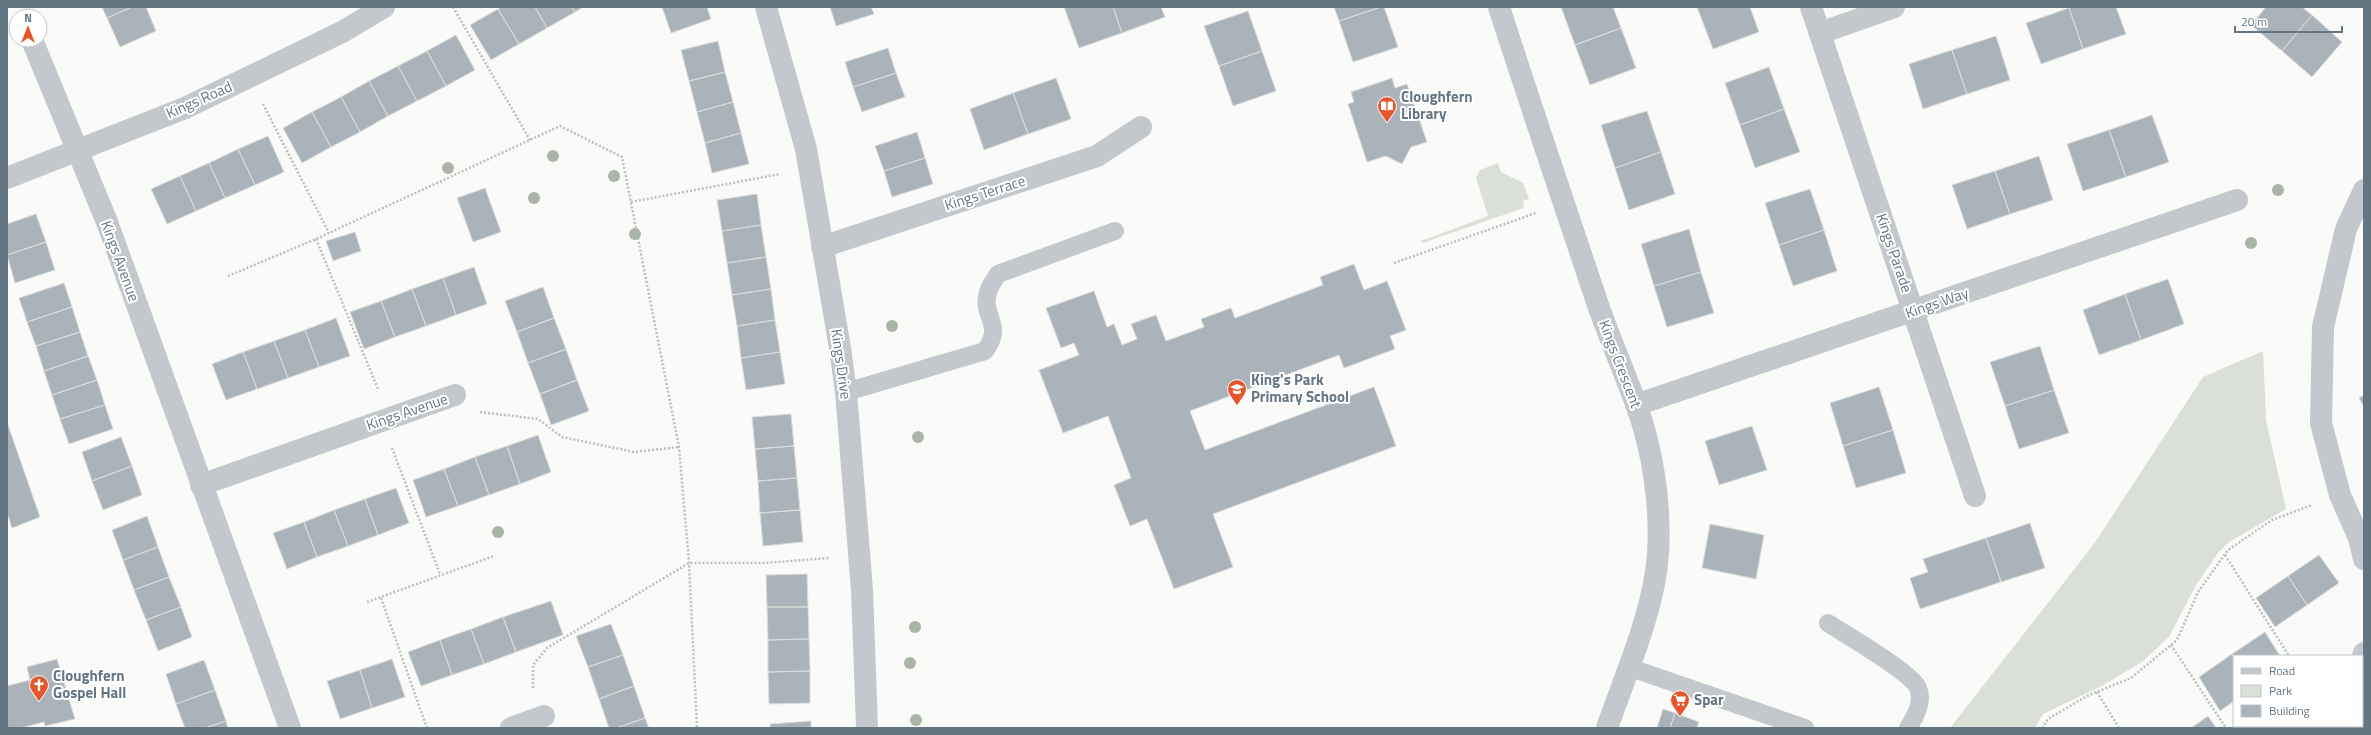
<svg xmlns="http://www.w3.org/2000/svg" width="2371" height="735" font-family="'Titillium Web',sans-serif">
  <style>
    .green { fill: #dadfd7 }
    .building { fill: #aab3b9; stroke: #dcdcda }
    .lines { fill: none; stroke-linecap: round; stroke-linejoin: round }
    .path { stroke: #bbbfc2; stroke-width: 2.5; stroke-dasharray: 2 2; stroke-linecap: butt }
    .service { stroke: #c3c8cc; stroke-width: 18 }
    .minor { stroke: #c3c8cc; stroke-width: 22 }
    .tree { fill: #aab4a7 }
    .labels { text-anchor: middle; stroke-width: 4; stroke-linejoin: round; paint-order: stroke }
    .poi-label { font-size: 15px; font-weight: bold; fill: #657683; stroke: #fff; text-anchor: start }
    .street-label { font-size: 15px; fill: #657683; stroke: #fff }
  </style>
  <rect width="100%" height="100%" fill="#fafaf8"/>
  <path class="green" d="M1498 163 1501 172 1523 183 1529 199 1523 201 1524 208 1422 243 1421 241 1488 216 1476 178 1480 170Z
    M2263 351 2266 420 2286 509 2229 542 2218 553 2196 585 2169 637 2142 662 2100 687 2043 714 2035 728H1950L2094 544 2203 377Z"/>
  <path class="building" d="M102 7H132L107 18Z
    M132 7H146L156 31 120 47 107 18Z
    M502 7H535L547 28 519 44 498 9Z
    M535 7H572L575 12 547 28Z
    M572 7H583L575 12Z
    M662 7H707L711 19 671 33Z
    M830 7H871L874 14 836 26Z
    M1064 7H1113L1122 33 1079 48Z
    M1113 7H1161L1165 17 1122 33Z
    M1334 7H1381L1339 21Z
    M1381 7H1384L1398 47 1353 62 1339 21Z
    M1561 7H1613L1621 28 1575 45Z
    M1697 7H1750L1759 32 1713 49Z
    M2073 7H2116L2126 34 2083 49 2069 8Z
    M2266 7H2302L2312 15 2282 51 2251 25Z
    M2069 8 2083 49 2041 64 2026 23Z
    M498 9 519 44 491 60 470 25Z
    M1248 11 1262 51 1219 66 1204 26Z
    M2312 15 2342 42 2312 77 2282 51Z
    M1621 28 1636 68 1590 85 1575 45Z
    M456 35 475 70 446 86 427 51Z
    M1996 36 2010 80 1967 94 1952 50Z
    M718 41 725 72 689 81 681 50Z
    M888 48 896 73 853 87 845 62Z
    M1952 50 1967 94 1923 109 1909 64Z
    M427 51 446 86 417 101 398 66Z
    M1262 51 1276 91 1233 106 1219 66Z
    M398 66 417 101 388 116 369 81Z
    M1769 67 1784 109 1740 125 1725 83Z
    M725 72 733 102 697 112 689 81Z
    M896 73 905 97 862 112 853 87Z
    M1056 78 1071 119 1028 134 1013 93Z
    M1392 78 1395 88 1407 84 1427 142 1411 147 1402 164 1386 156 1367 162 1348 104 1354 102 1351 92Z
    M369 81 388 116 360 132 341 97Z
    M1013 93 1028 134 984 150 970 109Z
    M341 97 360 132 331 147 312 112Z
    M733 102 741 133 705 143 697 112Z
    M1784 109 1800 152 1755 168 1740 125Z
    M1647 111 1661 152 1615 168 1601 125Z
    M312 112 331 147 302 163 283 128Z
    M2152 115 2169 162 2126 177 2109 130Z
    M2109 130 2126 177 2083 191 2067 144Z
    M917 132 925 158 884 171 875 146Z
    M741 133 749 164 712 173 705 143Z
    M268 136 284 172 255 185 238 149Z
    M238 149 255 185 225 198 209 163Z
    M1661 152 1675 194 1629 210 1615 168Z
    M2039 156 2053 200 2010 214 1995 171Z
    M925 158 933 184 892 197 884 171Z
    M209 163 225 198 196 211 180 176Z
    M1995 171 2010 214 1967 229 1952 185Z
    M180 176 196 211 167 224 151 189Z
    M485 188 501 232 473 242 457 198Z
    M1810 189 1824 230 1779 245 1765 203Z
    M757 194 761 225 722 231 717 200Z
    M36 214 46 242 7 255V224Z
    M761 225 766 257 727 263 722 231Z
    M1689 229 1701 272 1654 286 1641 244Z
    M1824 230 1837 271 1793 286 1779 245Z
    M355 232 361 251 333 261 326 241Z
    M46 242 55 270 15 283 7 255Z
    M766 257 771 289 732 295 727 263Z
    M1354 264 1364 290 1387 281 1406 330 1390 336 1395 349 1344 368 1339 355 1190 411 1205 450 1374 387 1396 446 1213 514 1233 567 1174 589 1147 519 1130 526 1114 485 1131 478 1108 416 1063 433 1039 370 1079 355 1074 343 1061 348 1046 308 1094 291 1107 327 1114 324 1122 345 1137 339 1131 324 1156 315 1166 341 1204 327 1201 319 1231 308 1235 318 1323 285 1320 277Z
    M474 267 487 304 456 315 443 278Z
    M1701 272 1714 313 1667 327 1654 286Z
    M443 278 456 315 426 326 412 289Z
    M2168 279 2184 324 2141 340 2125 294Z
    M64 283 72 307 27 322 19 298Z
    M543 287 554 318 517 332 505 301Z
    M412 289 426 326 395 337 381 301Z
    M771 289 775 320 737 326 732 295Z
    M2125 294 2141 340 2099 355 2083 310Z
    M381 301 395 337 364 349 350 312Z
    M72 307 80 332 36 346 27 322Z
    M336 318 350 356 319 367 305 330Z
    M554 318 566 349 528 363 517 332Z
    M775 320 780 352 741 358 737 326Z
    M305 330 319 367 288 378 274 341Z
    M80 332 88 356 44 371 36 346Z
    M274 341 288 378 257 389 243 352Z
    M2040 346 2054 390 2005 406 1990 362Z
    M566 349 577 380 540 394 528 363Z
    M243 352 257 389 226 400 212 364Z
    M780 352 785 384 746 390 741 358Z
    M88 356 97 380 52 395 44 371Z
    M97 380 105 405 60 419 52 395Z
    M577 380 589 411 551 425 540 394Z
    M1879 387 1893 430 1843 446 1830 403Z
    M2054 390 2069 433 2019 449 2005 406Z
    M2364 395V407L2359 398Z
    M105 405 113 429 69 444 60 419Z
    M791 414 794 446 755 449 752 417Z
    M7 422 40 517 12 528 7 513Z
    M1752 426 1767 470 1719 485 1705 441Z
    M1893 430 1906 473 1856 488 1843 446Z
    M538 435 551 472 520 484 507 446Z
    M121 437 132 466 92 481 82 452Z
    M507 446 520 484 489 495 475 457Z
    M794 446 797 478 758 481 755 449Z
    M475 457 489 495 458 506 444 469Z
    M132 466 142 495 103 510 92 481Z
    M444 469 458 506 426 517 413 480Z
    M797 478 800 510 760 513 758 481Z
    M396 488 409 523 378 535 365 499Z
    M365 499 378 535 348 546 334 510Z
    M334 510 348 546 317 557 304 522Z
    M800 510 803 542 763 546 760 513Z
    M147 516 158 547 123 560 112 530Z
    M304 522 317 557 287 569 273 533Z
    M2030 523 2045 568 2001 582 1986 538Z
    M1710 524 1764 535 1756 579 1702 568Z
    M1986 538 2001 582 1920 609 1910 578 1928 572 1923 559Z
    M158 547 169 577 134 590 123 560Z
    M2319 555 2339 583 2307 605 2288 576Z
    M807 574 808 607H767L766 575Z
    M2288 576 2307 605 2275 627 2256 598Z
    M169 577 181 607 146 620 134 590Z
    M551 601 563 635 516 652 503 617Z
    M181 607 192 637 158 651 146 620Z
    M767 607H808L809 639 768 640Z
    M503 617 516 652 484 664 471 629Z
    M611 624 623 655 588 667 576 636Z
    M471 629 484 664 452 675 440 640Z
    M2265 632 2280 656H2234V658L2232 654Z
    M809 639 810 671 768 672V640Z
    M440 640 452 675 421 686 408 652Z
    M2232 654 2234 658V701L2220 711 2199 677Z
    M623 655 634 686 599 699 588 667Z
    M57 659 75 719 45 726 44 722 21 728H7V686L30 680 27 667Z
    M392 659 405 697 372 708 360 670Z
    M204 660 215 690 176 704 166 674Z
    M360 670 372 708 340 719 327 681Z
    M810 671V703L769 704 768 672Z
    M634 686 645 718 616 728H609L599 699Z
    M215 690 226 721 205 728H185L176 704Z
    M1663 709 1675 713 1670 728H1657Z
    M1675 713 1699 722 1697 728H1670Z
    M2208 716 2216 728H2191Z
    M645 718 649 728H616Z
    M226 721 228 728H205Z
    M811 721V728H770V724Z"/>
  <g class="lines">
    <path class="path" d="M453 7 530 140
      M263 104 329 233
      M631 202 780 174
      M316 239 378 389
      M1394 263 1536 213
      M228 276 316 239 560 126 622 157 679 447 689 563 697 728
      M480 412 538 419 562 437 634 452 679 447
      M392 448 440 574
      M2225 555 2289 656
      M381 598 427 728
      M367 602 494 556
      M2171 645 2226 728
      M533 688V665L547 648 689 563H764L829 558
      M2097 692 2119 728
      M2042 728 2048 719 2087 696 2131 678 2177 640 2198 592 2228 550 2272 520 2312 505"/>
    <path class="service" d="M846 392 985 351C1004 325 983 318 987 297 988 288 993 282 998 274L1115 231
      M1828 623C1846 635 1911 672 1918 688 1924 702 1915 717 1908 728
      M1628 667 1805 728"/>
    <path class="minor" d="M766 7 806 149 840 348 846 392 862 590 867 728
      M1499 7C1531 107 1565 206 1598 305 1610 339 1624 371 1636 404 1653 450 1661 505 1658 554 1654 611 1626 673 1607 728
      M1811 7 1975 496
      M1820 33 1894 7
      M32 40 107 222 290 728
      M7 178 185 108 342 32 384 7
      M2364 190 2346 229 2323 327 2321 423 2340 495 2359 538 2364 559
      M822 247 1097 156 1141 127
      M1636 405 2237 200
      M201 485 455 395
      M2362 659 2364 653
      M511 728 544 716
      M2325 728 2327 726"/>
  </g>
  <g class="tree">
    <circle cx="553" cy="156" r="6"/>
    <circle cx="448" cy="168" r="6"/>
    <circle cx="614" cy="176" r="6"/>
    <circle cx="2278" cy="190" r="6"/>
    <circle cx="534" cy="198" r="6"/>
    <circle cx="635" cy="234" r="6"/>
    <circle cx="2251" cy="243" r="6"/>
    <circle cx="892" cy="326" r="6"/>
    <circle cx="918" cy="437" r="6"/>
    <circle cx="498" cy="532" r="6"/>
    <circle cx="915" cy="627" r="6"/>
    <circle cx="910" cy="663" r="6"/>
    <circle cx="916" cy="720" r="6"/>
  </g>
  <defs>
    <symbol id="library-pin" viewBox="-11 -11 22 30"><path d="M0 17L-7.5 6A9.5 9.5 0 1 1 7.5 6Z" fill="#e4572e" stroke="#fff"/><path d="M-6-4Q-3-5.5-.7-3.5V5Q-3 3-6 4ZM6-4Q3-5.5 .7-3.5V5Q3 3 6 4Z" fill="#fff"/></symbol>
    <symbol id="school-pin" viewBox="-11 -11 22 30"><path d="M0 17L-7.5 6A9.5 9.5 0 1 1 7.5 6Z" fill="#e4572e" stroke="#fff"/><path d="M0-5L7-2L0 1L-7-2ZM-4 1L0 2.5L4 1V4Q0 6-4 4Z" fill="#fff"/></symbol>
    <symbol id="church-pin" viewBox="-11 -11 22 30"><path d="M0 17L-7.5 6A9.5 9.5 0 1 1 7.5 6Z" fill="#e4572e" stroke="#fff"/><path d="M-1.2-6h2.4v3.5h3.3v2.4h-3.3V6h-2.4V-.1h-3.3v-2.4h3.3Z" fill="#fff"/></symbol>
    <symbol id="supermarket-pin" viewBox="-11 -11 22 30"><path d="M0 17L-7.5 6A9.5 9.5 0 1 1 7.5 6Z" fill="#e4572e" stroke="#fff"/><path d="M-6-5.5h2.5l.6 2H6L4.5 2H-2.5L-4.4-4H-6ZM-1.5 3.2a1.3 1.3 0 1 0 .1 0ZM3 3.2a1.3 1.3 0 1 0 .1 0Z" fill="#fff"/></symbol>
  </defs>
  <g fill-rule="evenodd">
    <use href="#library-pin" x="1376" y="95" width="22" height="30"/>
    <use href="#school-pin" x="1226" y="378" width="22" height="30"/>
    <use href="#church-pin" x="28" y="674" width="22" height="30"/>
    <use href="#supermarket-pin" x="1669" y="689" width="22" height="30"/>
  </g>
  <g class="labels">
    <g class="poi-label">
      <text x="1401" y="102">Cloughfern<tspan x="1401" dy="17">Library</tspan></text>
      <text x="1251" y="385">King's Park<tspan x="1251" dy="17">Primary School</tspan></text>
      <text x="53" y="681">Cloughfern<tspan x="53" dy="17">Gospel Hall</tspan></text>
      <text x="1694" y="705">Spar</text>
    </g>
    <g class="street-label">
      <text transform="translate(199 100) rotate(-24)" y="5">Kings Road</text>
      <text transform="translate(985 193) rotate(-18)" y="5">Kings Terrace</text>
      <text transform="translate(1894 253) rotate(71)" y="5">Kings Parade</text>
      <text transform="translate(120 261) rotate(70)" y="5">Kings Avenue</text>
      <text transform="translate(1937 303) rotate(-19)" y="5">Kings Way</text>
      <text transform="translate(841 364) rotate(82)" y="5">Kings Drive</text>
      <text transform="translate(1620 364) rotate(69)" y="5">Kings Crescent</text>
      <text transform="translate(407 412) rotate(-19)" y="5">Kings Avenue</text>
    </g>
  </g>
  <rect width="2371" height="735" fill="none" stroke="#657683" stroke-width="16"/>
  <rect x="2233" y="655" width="130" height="72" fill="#ffffff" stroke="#c1c8cd"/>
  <rect x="2241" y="668" width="20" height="6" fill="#c3c8cc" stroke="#c1c8cd"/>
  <text x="2269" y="675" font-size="12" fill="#657683">Road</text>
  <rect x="2241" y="685" width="20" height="12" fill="#dadfd7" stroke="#c1c8cd"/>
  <text x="2269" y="695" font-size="12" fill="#657683">Park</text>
  <rect x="2241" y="705" width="20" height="12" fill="#aab3b9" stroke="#c1c8cd"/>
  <text x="2269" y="715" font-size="12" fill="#657683">Building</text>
  <g transform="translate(28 28)"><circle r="19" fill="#ffffff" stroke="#c1c8cd"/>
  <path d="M0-3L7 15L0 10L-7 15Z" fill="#e4572e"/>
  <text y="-6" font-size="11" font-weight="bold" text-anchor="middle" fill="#657683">N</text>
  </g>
  <path d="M2235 26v6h107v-6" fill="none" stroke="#657683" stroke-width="2"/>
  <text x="2241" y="26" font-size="12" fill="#657683" stroke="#ffffff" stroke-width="3" paint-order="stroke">20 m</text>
</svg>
